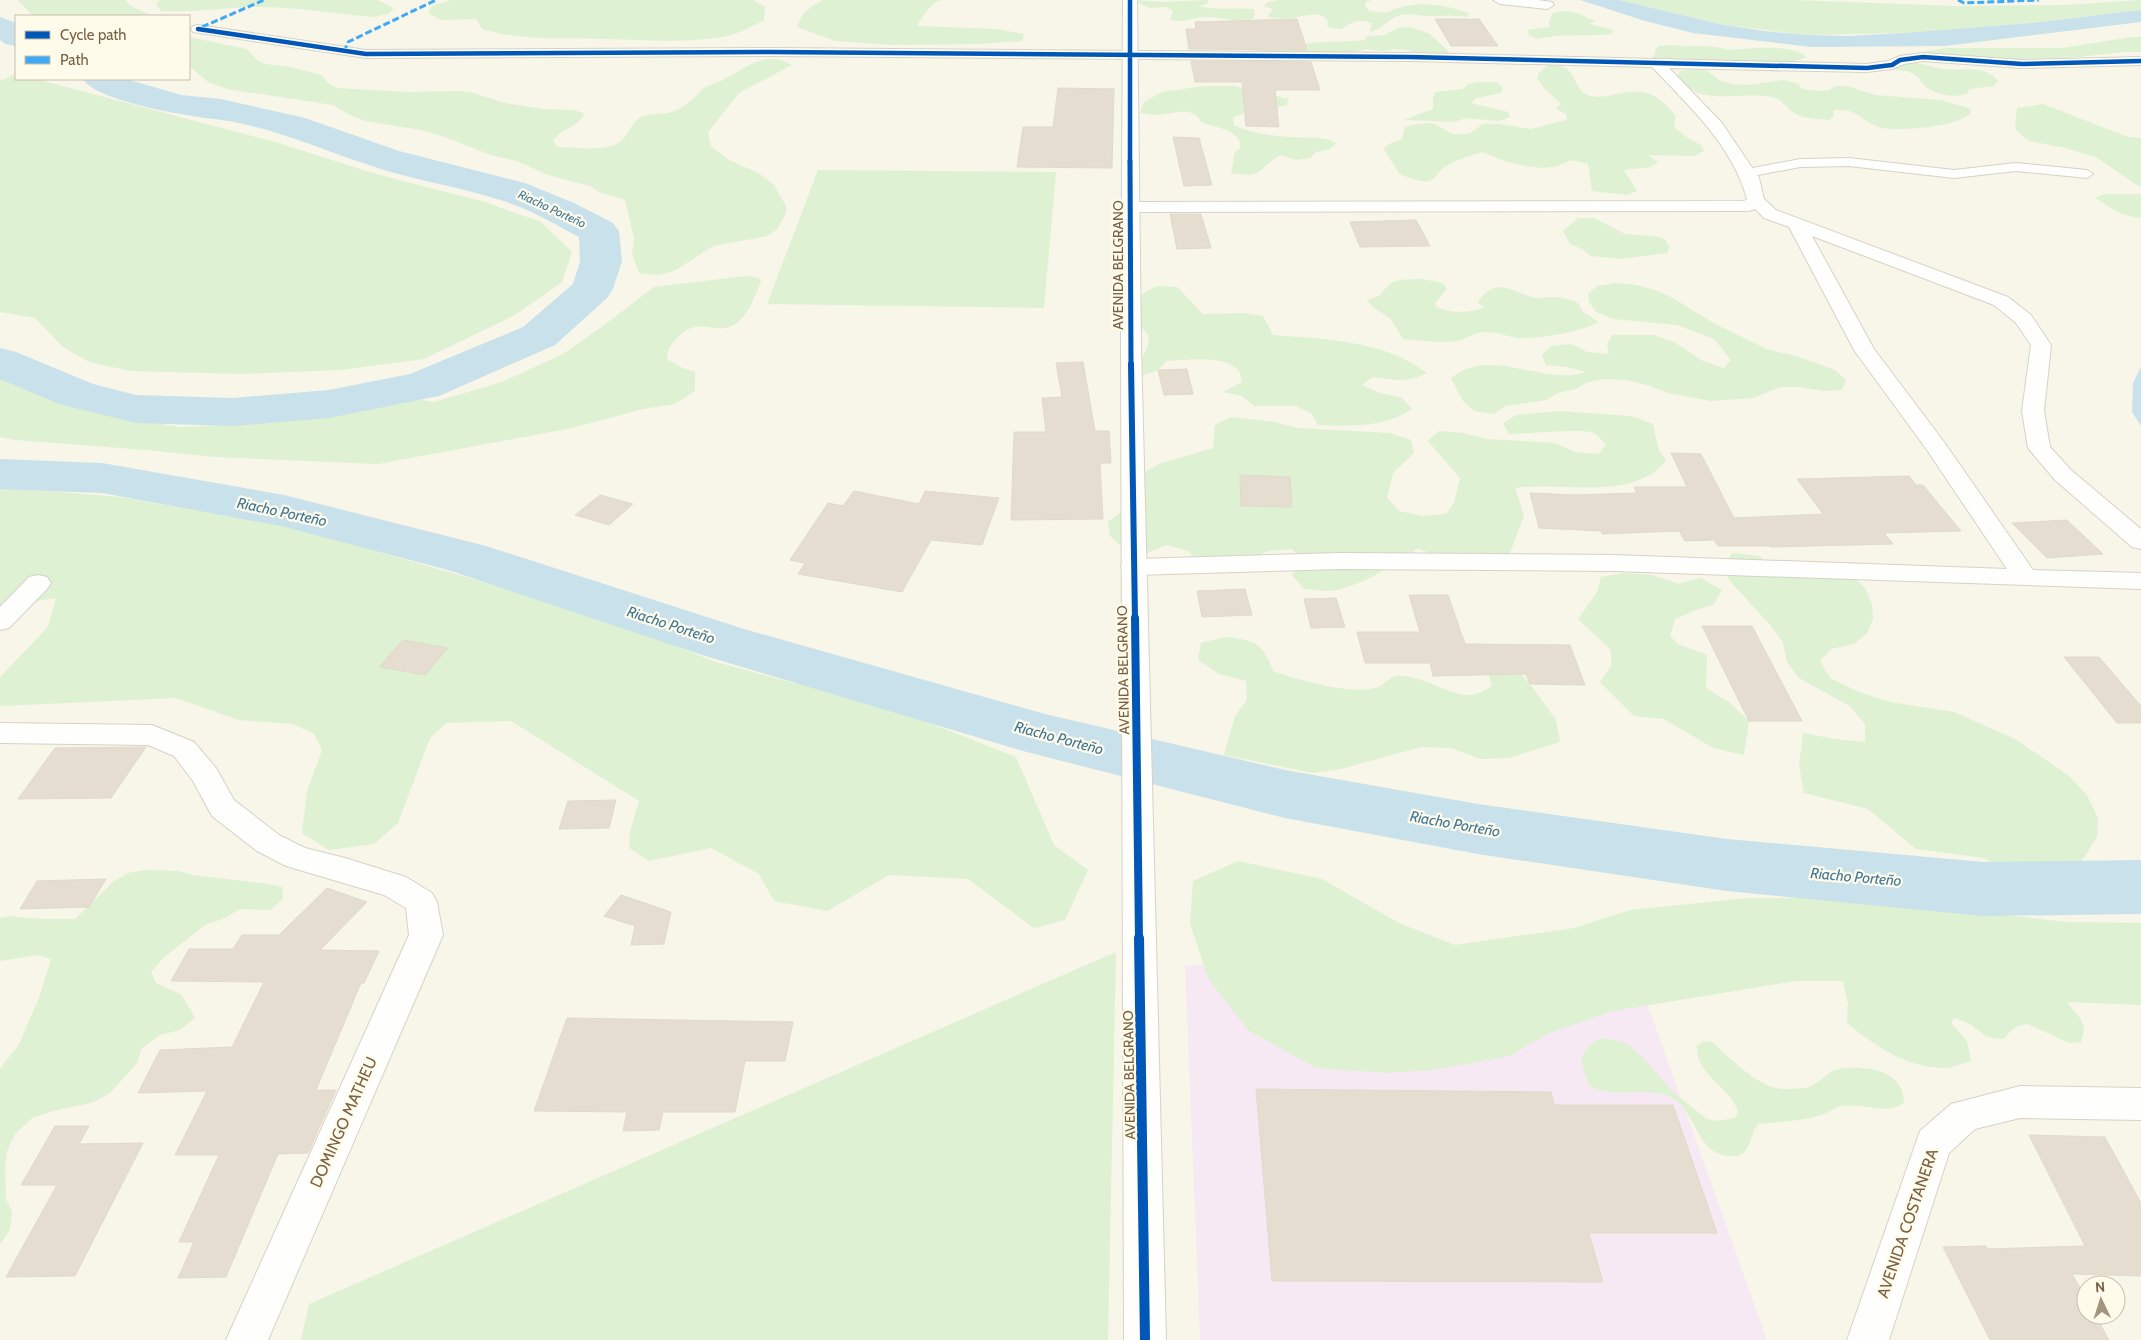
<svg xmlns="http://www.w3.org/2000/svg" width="2141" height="1340" font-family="Cabin,sans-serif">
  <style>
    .education { fill: #f7e9f3 }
    .green { fill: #def1d2 }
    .water { fill: #c9e1ea }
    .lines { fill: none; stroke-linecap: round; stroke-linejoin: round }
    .river { fill: #c9e1ea; fill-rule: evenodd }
    .building { fill: #e5ded0; stroke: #e1dacb }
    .service-casing { stroke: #d7d2c7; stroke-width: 2 }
    .minor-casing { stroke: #d7d2c7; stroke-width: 2 }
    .tertiary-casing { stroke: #d7d2c7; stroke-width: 2 }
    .service { fill: #fefefc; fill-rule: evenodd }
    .minor { fill: #fefefc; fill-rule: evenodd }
    .tertiary { fill: #fefefc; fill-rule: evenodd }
    .quiet { stroke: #3fa9f5; stroke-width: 3; stroke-dasharray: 7 3; stroke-linecap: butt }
    .cycleway-far4-casing { stroke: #fffbeb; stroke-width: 6 }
    .cycleway-far3-casing { stroke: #fffbeb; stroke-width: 7 }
    .cycleway-far2-casing { stroke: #fffbeb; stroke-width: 9 }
    .cycleway-far1-casing { stroke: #fffbeb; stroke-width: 11 }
    .cycleway-casing { stroke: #fffbeb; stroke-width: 13 }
    .cycleway-far4 { stroke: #0057b8; stroke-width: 4.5 }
    .cycleway-far3 { stroke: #0057b8; stroke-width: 5 }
    .cycleway-far2 { stroke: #0057b8; stroke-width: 6 }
    .cycleway-far1 { stroke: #0057b8; stroke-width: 8 }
    .cycleway { stroke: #0057b8; stroke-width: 10 }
    .labels { text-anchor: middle; stroke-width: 4.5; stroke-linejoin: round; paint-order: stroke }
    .far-water-label { font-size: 12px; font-style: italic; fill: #407796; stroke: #fffbeb }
    .street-label { font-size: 14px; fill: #796246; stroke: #fffbeb }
    .water-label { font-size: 15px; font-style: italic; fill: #407796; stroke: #fffbeb }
    .near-street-label { font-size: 16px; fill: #796246; stroke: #fffbeb }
  </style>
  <rect width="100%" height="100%" fill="#f8f5e9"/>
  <path class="education" d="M1185 965 1636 972 1767 1340H1200Z"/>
  <path class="green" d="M18 0H125L129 5 152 16H33Z
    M160 0H377L394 8 388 14 373 17C332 13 291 6 250 7 220 8 191 13 161 11L156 4Z
    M451 0H753L765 7 764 20C751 27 737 35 722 37 685 43 645 40 607 39 566 38 523 41 482 29L476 19 441 20 428 13 432 6Z
    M823 0H941C929 4 923 16 917 26L997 29 1024 34 1022 41 979 44 893 45 835 41 797 27C802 12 810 7 823 0Z
    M1135 0 1162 2 1209 0 1208 3 1199 6C1217 11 1234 7 1253 9L1255 15 1252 19C1236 23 1221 16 1205 17 1189 18 1186 23 1170 20L1173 11 1166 7 1150 8 1134 1Z
    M1278 0H1372L1366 2 1365 7 1370 11 1385 13C1416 0 1437 3 1469 13L1468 17C1454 15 1442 16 1428 16 1420 16 1409 13 1401 15 1389 18 1382 29 1370 32L1372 23C1368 22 1364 20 1360 21 1345 21 1347 35 1327 26L1328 21C1320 9 1303 17 1291 18 1283 19 1275 18 1267 17L1273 9 1264 6 1269 2Z
    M1619 0H1792L1956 6 2066 5 2141 0V10L2031 23 1903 33 1805 35 1719 24Z
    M1564 11 1577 13 1595 21 1589 24 1614 30 1611 34C1585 37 1564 33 1537 39L1529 35 1528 30 1549 27V22L1553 13Z
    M1410 27 1430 34 1449 52 1445 56 1417 55 1409 50 1393 49 1382 51 1367 49 1344 54 1315 52 1303 55 1258 54 1254 49H1294C1303 39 1349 43 1365 40L1367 36 1385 35 1398 28Z
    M189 37 247 49 258 61 265 64 290 67 321 75 329 84 337 88 408 92 458 91 470 92 505 103 543 109 575 110 584 114C577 129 562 127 553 141L558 147C576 147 602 152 618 143 628 138 630 123 641 117 650 112 664 116 674 111 688 106 694 97 704 88 711 84 718 83 725 79 748 67 765 50 792 65L739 93 708 132 711 146 729 160 760 174 774 185 786 206V213L777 229 768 236 713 246 676 270 659 275 639 273 632 254 634 238 625 200 599 192 590 186 548 175 517 161 491 155 445 137 421 130 365 121 346 113 333 105 227 89 208 82 189 66Z
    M2131 37H2141V52H2124L2079 57 1944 63 1912 59 1923 52 1947 48H2063Z
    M1672 45C1686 47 1700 45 1715 47 1720 47 1725 50 1730 50 1751 49 1791 43 1807 57L1792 62 1791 67 1786 71 1773 72 1750 65 1650 59 1655 55V50L1659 46Z
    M1876 61C1892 61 1911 61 1927 65 1931 66 1934 68 1938 68 1959 73 1982 62 1998 81L1994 86 1969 89 1967 94C1953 98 1934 95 1923 84 1919 79 1918 76 1912 73 1900 68 1886 72 1876 61Z
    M1549 64C1554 65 1560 65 1564 67 1575 73 1576 89 1586 94 1593 98 1600 97 1608 96 1641 89 1653 88 1676 116L1674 127 1689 139 1701 145 1704 151 1695 156 1648 155 1658 162 1651 167 1624 170 1637 191 1627 195 1592 191 1588 164 1571 160 1558 166 1543 168 1526 166 1507 162 1483 152C1469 156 1455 160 1443 168 1438 172 1436 179 1429 181 1420 183 1408 177 1399 174 1395 164 1388 159 1384 148L1391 143 1402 139 1405 127 1417 124 1432 123 1453 134H1469L1483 124H1499L1531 129 1567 120 1566 114 1556 109 1561 104 1544 88 1537 78 1539 73Z
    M1690 69H1705L1719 80 1732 84 1748 85 1784 80 1798 84 1802 89 1817 91 1830 90 1836 86H1847L1875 95 1941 100 1971 109 1970 114C1954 127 1904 131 1883 128 1872 127 1858 113 1849 111 1844 110 1838 110 1833 110L1834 115 1830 120C1820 119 1805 119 1796 114 1786 109 1783 99 1771 97 1743 91 1695 108 1678 76L1680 71Z
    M16 74V79H36L275 142 376 174 485 202 541 222 572 252 562 282 515 315 424 359 340 370 242 374 131 371 89 362 63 347 35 318 0 312V81Z
    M1480 82H1497L1503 88 1501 93 1476 98 1471 103 1508 112 1510 117 1499 121 1465 118 1455 122 1404 120 1433 109V97L1436 92 1463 89 1468 84Z
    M1204 86H1235L1289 99 1286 105C1268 111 1250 108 1233 118L1234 125C1251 133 1272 136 1291 137 1307 138 1322 136 1337 143L1330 149 1316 152 1310 158 1295 160 1281 155C1258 167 1265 179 1231 173 1233 167 1233 158 1235 153 1237 149 1239 151 1240 146 1243 131 1211 126 1201 122 1193 107 1179 112 1165 114 1157 116 1148 114 1140 113L1144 102 1162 92Z
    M2043 104 2128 137 2141 138V186L2137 185 2096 157 2065 148 2029 141 2015 129 2017 108Z
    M818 170 1056 172 1044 308 767 304Z
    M2104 194H2141V217L2138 218 2119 213 2095 198Z
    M1578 218H1594L1625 234 1660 237 1665 239 1669 247 1667 253 1620 259 1591 256 1582 249 1570 244 1563 231Z
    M746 276 759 278 761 282C754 297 749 315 734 325 715 336 698 314 676 339 670 346 667 350 667 359L680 367 695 372V391L675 404 643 409 572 428 378 464 216 457 146 450 16 440 0 437V376L62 405 178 427 232 425 391 398H409L434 402 502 382 563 354 603 326 654 287Z
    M1421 279 1443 283 1447 289 1435 303 1436 307C1454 314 1466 313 1484 308L1478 302C1498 274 1513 294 1536 298 1540 299 1544 297 1548 297 1559 297 1568 298 1578 303L1583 312 1599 322C1584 331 1535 340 1517 338 1507 336 1497 332 1486 332 1474 332 1468 339 1457 341 1440 344 1421 340 1403 339L1391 319 1373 307 1367 300 1381 295C1391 277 1402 280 1421 279Z
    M1615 283 1636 285 1655 290 1673 298 1715 324 1769 350 1793 355 1835 370 1846 380 1842 390 1823 391 1800 387H1780L1753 398 1711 401 1668 393 1647 385 1627 380 1606 379 1587 382 1576 389 1558 393 1546 400 1505 406 1494 414 1474 411 1463 401 1451 378C1491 345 1543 387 1586 372L1567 367 1546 365 1542 355 1551 346 1571 344 1587 352 1609 354 1607 344 1612 335H1654L1674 342 1703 361 1724 368 1731 360 1714 339 1677 325 1614 319 1596 312 1589 302 1588 293 1598 286Z
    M1157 286 1177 287 1203 314 1243 313 1263 316 1273 335C1325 339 1383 340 1427 373 1408 383 1394 380 1373 377L1362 385 1380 393 1402 398 1412 409C1384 428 1351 426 1318 425L1312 414 1296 406H1254L1242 396 1223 392 1242 382C1241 379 1241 374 1239 371 1226 354 1186 360 1166 361L1158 370 1142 376 1138 366 1148 346 1149 336 1134 319C1137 299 1138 294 1157 286Z
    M1560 411 1631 416 1653 424 1658 448 1666 461C1632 502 1561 481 1515 488L1524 515 1510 553 1487 559 1440 558 1418 548C1397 564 1355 590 1328 591 1320 591 1312 589 1304 589L1292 575 1305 562 1292 549 1269 551 1250 559 1202 564 1188 551 1166 545 1147 553 1123 548 1110 536 1108 522 1138 499 1143 473 1159 464 1213 448 1215 425 1231 417 1275 422 1297 428 1390 433 1411 440 1414 453 1393 473 1387 498 1399 511 1423 516 1446 514 1454 503 1460 478 1428 441 1439 431 1463 433 1486 439 1555 443 1575 452 1599 454 1606 444C1602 441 1598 435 1594 433 1584 428 1525 434 1509 434L1503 423 1516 415Z
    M0 487 120 497 333 534 369 549 597 615 716 662 793 683 873 701 1016 757 1054 845 1088 870 1065 920 1034 928 968 879 889 875 827 911 774 901 759 874 711 848 649 861 629 848 630 831 639 801 511 721 446 723 430 738 398 823 374 844 329 850 302 833 307 791 322 750 314 734 293 724 239 720 176 698 0 706V677L48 627 56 598 25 603 0 615Z
    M1732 553 1760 556 1773 571 1850 574 1865 588 1872 604 1873 619 1867 633 1854 644 1831 649 1820 661 1830 678 1859 692 1890 702 1954 712 2015 739 2068 775 2087 795 2098 818 2097 837 2075 871 2055 883 2014 877 1984 858 1916 849 1868 809 1804 793 1799 765 1803 733 1835 739 1865 742V724L1850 706 1799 678 1787 662 1783 643 1772 627 1729 580 1724 565Z
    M1625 573 1652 575 1679 584 1700 578 1722 590 1714 604 1693 611 1675 619 1670 636 1678 644 1707 655 1706 688 1730 703 1749 721 1744 755 1713 748 1664 719 1634 716 1600 682 1611 667V650L1578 619 1597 592 1601 577Z
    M1225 637C1254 640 1263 642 1273 671 1297 680 1354 696 1378 687 1385 684 1390 676 1398 676 1424 675 1445 695 1471 695 1477 695 1486 689 1492 686L1487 668 1513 666 1530 684 1556 720 1560 742 1509 758 1481 759 1451 748 1421 747 1341 769 1313 773 1224 755 1235 716 1247 700 1246 681 1219 674 1198 660 1201 643Z
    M1238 861 1322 879 1399 923 1455 945 1574 928 1630 910 1748 898H1810L1945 908 2067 922 2141 923V1005L2067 1002C2077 1016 2089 1021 2081 1042L2069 1043 2028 1024C2016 1025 2011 1030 2004 1039L1987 1037 1970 1024 1955 1018 1952 1020V1024L1967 1041 1971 1061C1963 1063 1953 1068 1945 1068 1907 1068 1875 1046 1847 1023L1848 1004 1843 981H1795L1613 1011 1549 1033 1510 1056 1433 1070 1387 1073 1316 1068 1249 1031 1209 980 1190 924 1193 881Z
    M145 870 179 871 192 875 268 884 282 887 283 899 270 910 240 909 225 918 205 925 162 959 151 972 156 983 182 995 195 1018 180 1030 160 1035 142 1048 137 1063 110 1093 91 1103 53 1111 32 1118 15 1134 7 1151 5 1167 6 1199 12 1212 10 1229 0 1245V1069L19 1044 39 998 51 959 38 955 0 961V918L9 916 41 919H75L113 882 128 873Z
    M1116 952 1108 1340H301L309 1304Z
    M1606 1038 1626 1043 1643 1057 1674 1093 1707 1119 1717 1121 1735 1118 1738 1112C1731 1087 1695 1075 1697 1046L1703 1041 1712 1042C1729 1057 1759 1088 1782 1089 1790 1089 1802 1089 1809 1087 1820 1083 1828 1071 1839 1069 1865 1065 1904 1069 1904 1103 1885 1116 1862 1102 1842 1106 1835 1107 1828 1113 1821 1115 1801 1121 1779 1122 1758 1124 1751 1132 1752 1143 1745 1151 1741 1156 1738 1156 1732 1156 1694 1156 1698 1108 1668 1096 1641 1086 1617 1099 1589 1086 1587 1079 1582 1069 1582 1062 1582 1049 1594 1039 1606 1038Z"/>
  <path class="water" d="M1580 0H1619L1719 24 1764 31 1805 35 1849 36 1903 33 2031 23 2141 10V22L1945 46 1811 47 1693 33 1645 21Z
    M2141 367V426L2132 412 2133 383Z"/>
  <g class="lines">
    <path class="river" d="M0 17 16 23V46L5 44 0 40Z
      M83 79H126L181 95 221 99 305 118 399 151 525 183 574 203 613 223 619 231 622 261 613 289 607 298 555 345 439 396 329 418 233 426 136 423 59 404 0 379V348L16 352 93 384 136 395 233 398 329 390 410 374 523 327 573 284 580 261 579 237C553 223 526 207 497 199 456 186 413 180 372 166 316 148 267 124 206 118 181 115 95 100 83 79Z
      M0 459 102 463 284 495 486 546 744 629 1045 714 1285 770 1478 804 1727 839 1983 862 2141 860V914L1983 916 1727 891 1478 854 1285 818 1023 751 702 655 448 570 281 526 102 493 0 489Z"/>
  </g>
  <path class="building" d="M1297 19 1307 50 1189 49 1186 29H1196L1195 22Z
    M1435 19H1479L1498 46H1451Z
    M1191 61 1311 62 1320 90H1275L1279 127 1246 126 1242 82H1195Z
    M1058 88 1114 89 1112 168 1017 167 1023 127H1053Z
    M1173 137 1199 138 1212 185 1184 186Z
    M1170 214H1201L1211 248 1177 249Z
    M1416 220 1430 246 1360 247 1350 222Z
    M1083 362 1095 431H1109L1111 463H1100L1103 519 1011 520 1014 432H1046L1042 398 1062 397 1056 363Z
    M1187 369 1193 394 1164 395 1158 370Z
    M1671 453 1701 454 1734 518 1823 514 1797 479 1909 476 1916 485H1923L1961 531 1884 533 1893 544 1771 547 1769 546H1718L1714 540 1685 541 1679 531 1602 534 1601 531 1539 528 1530 493 1575 495 1637 493 1634 487H1687Z
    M1240 475 1290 477 1292 507 1241 506Z
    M854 491 919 504 925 491 999 498 982 545 931 540 902 592 798 574 805 563 790 560 828 503 843 506Z
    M600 495 633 504 609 525 575 515Z
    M2067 520 2103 554 2047 558 2012 523Z
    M1245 589 1252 615 1202 617 1197 591Z
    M1409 595H1448L1465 644 1570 645 1585 685 1530 684 1526 674 1433 676 1430 663H1365L1357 632H1420Z
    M1336 598 1345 627 1311 628 1304 599Z
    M1702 626H1752L1802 721H1749Z
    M403 640 448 648 425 675 379 667Z
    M2064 657H2099L2141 706V723H2117Z
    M146 747 111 798 18 799 55 748Z
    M616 800 609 828 559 829 568 801Z
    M106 879 89 907 20 909 37 881Z
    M327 888 367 902 320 950 379 951 364 983H361L316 1090H336L308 1153 278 1154 226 1277 178 1278 194 1242H179L219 1155H175L207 1091 138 1093 160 1050 232 1047 264 982 171 981 189 949H233L242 935H279Z
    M621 895 671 912 664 944 631 945 635 926 604 916Z
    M567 1018 793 1022 785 1061H745L735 1112H663L659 1130 623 1131 627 1112 534 1111Z
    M1256 1089 1551 1092 1554 1105H1673L1717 1233H1589L1603 1282 1272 1281Z
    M55 1126H89L79 1144 143 1143 75 1276 6 1277 57 1185H21Z
    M2029 1135 2105 1137 2141 1203V1276L2072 1274 2086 1298V1315H2095L2109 1340H1990L1943 1247 1986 1246 1987 1249 2085 1246Z"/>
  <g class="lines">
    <defs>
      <path id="service" d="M1849 158 1954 170 2016 163 2087 170 2093 174 2087 178 2016 171 1954 178 1849 166 1800 167 1747 177 1741 173 1747 169 1800 159Z"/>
      <path id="minor" d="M1493 0H1538L1552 2 1554 5 1547 9 1500 4Z
        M198 25 366 50 771 48 1410 53 1867 64 1888 61 1900 56 1923 53 2022 60 2141 57V65L2022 68 1923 61 1904 64 1892 69 1867 72 1669 68 1722 123 1759 178 1764 199 1776 210 2008 297 2031 315 2051 345 2044 411 2050 447 2071 470 2141 529V549L2132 547 2055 480 2028 448 2022 411 2031 345 2016 323 1994 305 1812 236 1874 349 1944 442 2033 570 2141 573V589L1614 571 1340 569 1134 575 1125 572 1121 567 1125 562 1134 559 1340 553 1614 555 2007 569 1927 450 1854 350 1789 227 1764 218 1755 209 1748 211 1131 212 1125 211 1122 207 1125 203 1131 202 1744 201 1747 199C1733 146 1689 106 1652 67L1410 61 771 56 366 58 193 32 191 29 193 26Z
        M38 575 47 577 51 583 47 589 9 628 0 630V607L29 577Z
        M0 723 152 725 194 742 216 768 234 800 279 835 305 848 345 858 406 877 432 893 437 902 443 935 268 1340H226L409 935 406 908 384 895 286 866 257 851 212 816 193 781 174 756 148 745 0 743Z"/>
      <path id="tertiary" d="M1123 0H1137L1141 345 1166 1340H1124L1121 345Z
        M2020 1086 2141 1088V1120L2020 1118 1975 1129 1949 1153 1889 1340H1847L1920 1131 1951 1104Z"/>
    </defs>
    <use href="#service" class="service-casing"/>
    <use href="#minor" class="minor-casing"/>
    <use href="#tertiary" class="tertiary-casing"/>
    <use href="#service" class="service"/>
    <use href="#minor" class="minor"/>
    <use href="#tertiary" class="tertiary"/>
    <path class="quiet" d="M1958 0 1964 3 2039 0
      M202 27 264 0
      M344 52 348 42 436 0"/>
    <defs>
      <path id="cycleway-far4" d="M1130 0V162
        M198 29 366 54 771 52 1410 57 1867 68 1892 65 1900 60 1923 57 2022 64 2141 61"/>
      <path id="cycleway-far3" d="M1130 161 1131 365"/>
      <path id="cycleway-far2" d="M1131 364 1135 619"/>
      <path id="cycleway-far1" d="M1135 618 1139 939"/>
      <path id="cycleway" d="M1139 938 1145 1340"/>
    </defs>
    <use href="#cycleway-far4" class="cycleway-far4-casing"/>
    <use href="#cycleway-far3" class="cycleway-far3-casing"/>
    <use href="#cycleway-far2" class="cycleway-far2-casing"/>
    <use href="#cycleway-far1" class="cycleway-far1-casing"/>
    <use href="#cycleway" class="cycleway-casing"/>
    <use href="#cycleway-far4" class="cycleway-far4"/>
    <use href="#cycleway-far3" class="cycleway-far3"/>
    <use href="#cycleway-far2" class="cycleway-far2"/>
    <use href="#cycleway-far1" class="cycleway-far1"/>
    <use href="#cycleway" class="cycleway"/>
  </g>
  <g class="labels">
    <g class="far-water-label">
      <text transform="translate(552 209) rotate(25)" y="4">Riacho Porteño</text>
    </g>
    <g class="street-label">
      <text transform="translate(1118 265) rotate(-90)" y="5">AVENIDA BELGRANO</text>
      <text transform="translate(1123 670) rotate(-91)" y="5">AVENIDA BELGRANO</text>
      <text transform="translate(1129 1075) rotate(-91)" y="5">AVENIDA BELGRANO</text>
    </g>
    <g class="water-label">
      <text transform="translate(282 512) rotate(12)" y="5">Riacho Porteño</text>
      <text transform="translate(671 625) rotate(18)" y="5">Riacho Porteño</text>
      <text transform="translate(1059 738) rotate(15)" y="5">Riacho Porteño</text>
      <text transform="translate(1455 824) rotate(10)" y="5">Riacho Porteño</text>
      <text transform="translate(1856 877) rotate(5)" y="5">Riacho Porteño</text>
    </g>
    <g class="near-street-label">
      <text transform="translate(343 1122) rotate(-66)" y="6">DOMINGO MATHEU</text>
      <text transform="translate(1907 1223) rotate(-71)" y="6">AVENIDA COSTANERA</text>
    </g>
  </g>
  <rect x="15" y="15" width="175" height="65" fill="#fffbeb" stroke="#c9bea9"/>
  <rect x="25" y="31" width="25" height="8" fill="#0057b8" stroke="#c9bea9"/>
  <text x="60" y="40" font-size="15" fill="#796246">Cycle path</text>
  <rect x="25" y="56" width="25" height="8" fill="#3fa9f5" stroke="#c9bea9"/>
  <text x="60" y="65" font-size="15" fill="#796246">Path</text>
  <g transform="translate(2101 1300) rotate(356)"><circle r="24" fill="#fffbeb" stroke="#c9bea9"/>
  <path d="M0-4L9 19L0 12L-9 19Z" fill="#a5957f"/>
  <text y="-8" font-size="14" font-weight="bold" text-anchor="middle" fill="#796246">N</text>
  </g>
</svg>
